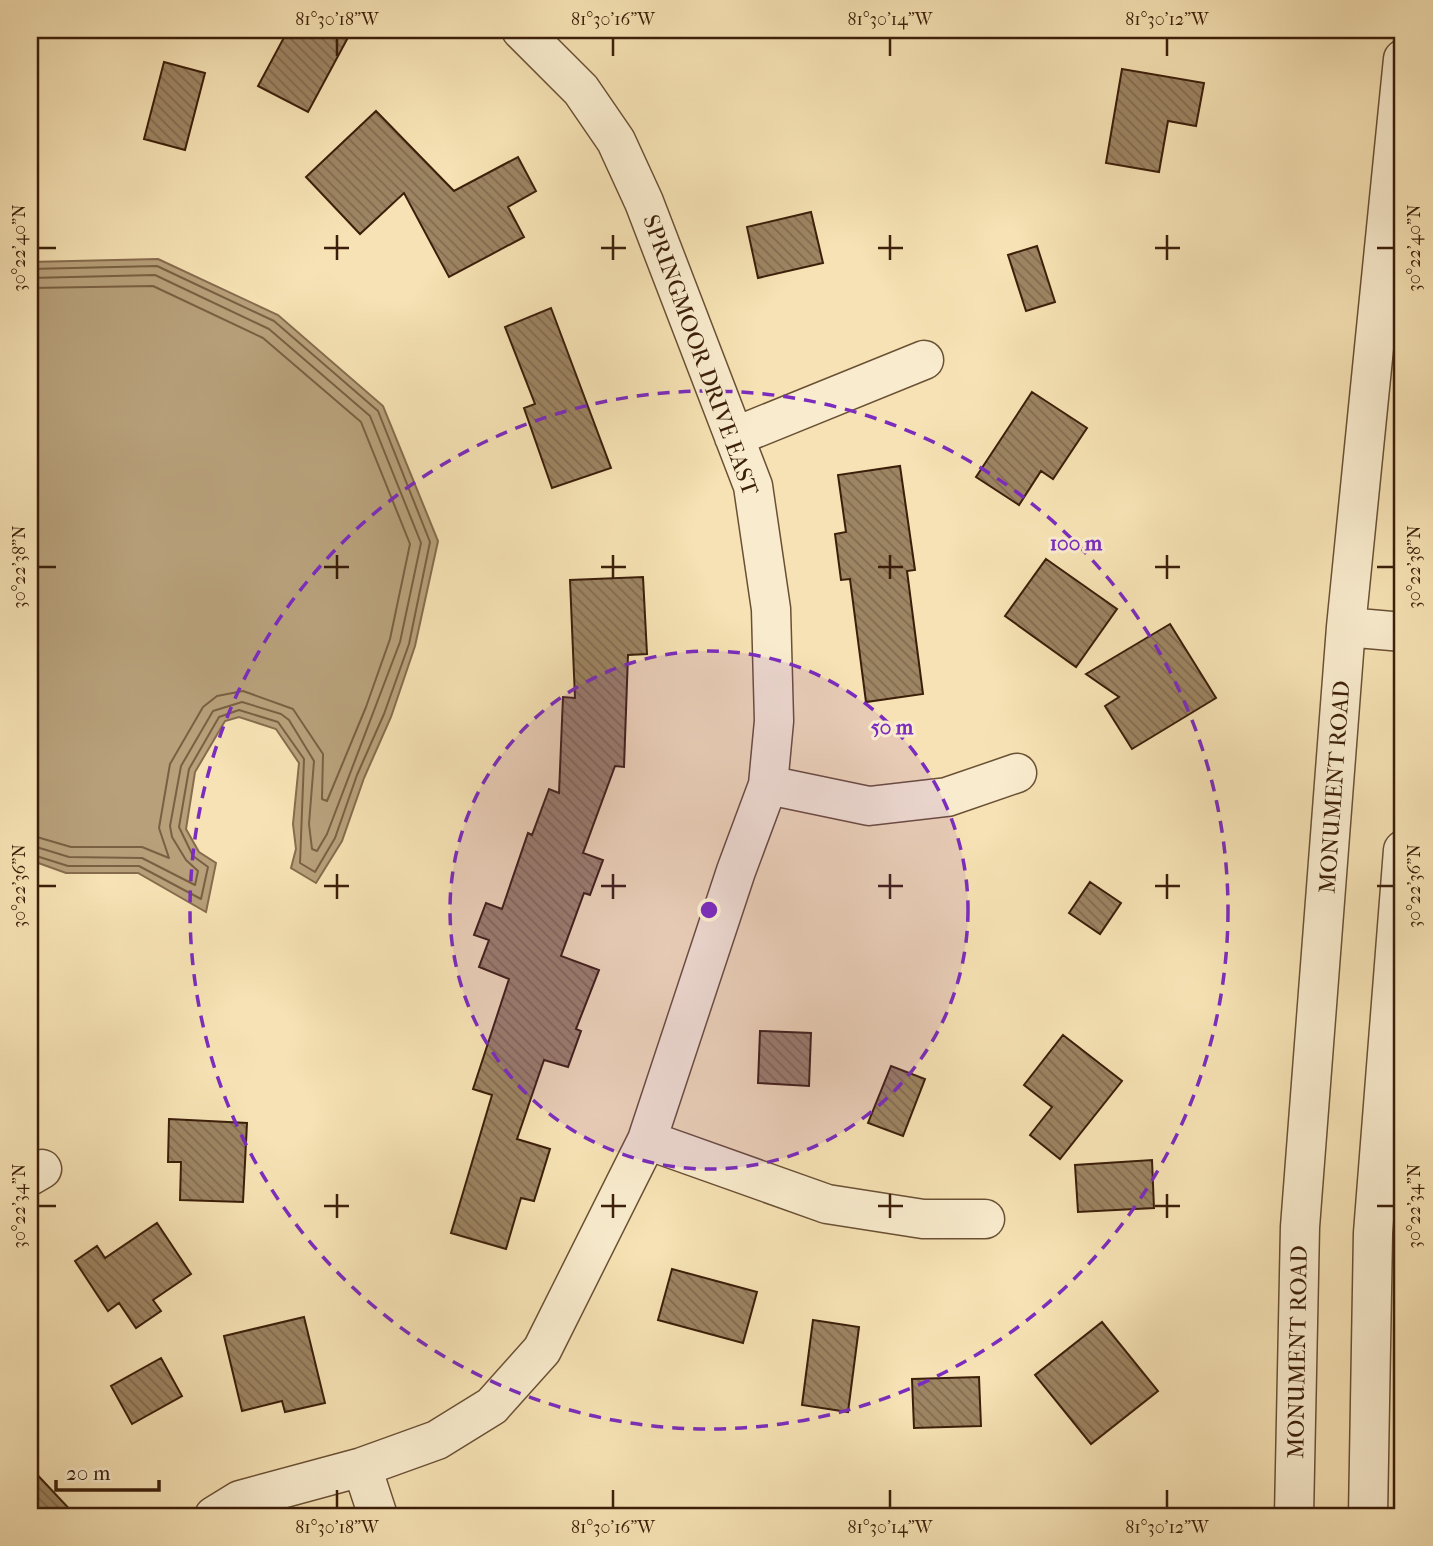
<svg xmlns="http://www.w3.org/2000/svg" width="1433" height="1546" font-family="'IM FELL French Canon',serif">
  <style>
    .water { fill: #b7a07a; stroke: #866c4d; stroke-width: 2 }
    .lines { fill: none; stroke-linecap: round; stroke-linejoin: round }
    .shore { stroke: #7a6042; stroke-width: 2 }
    .building { fill: url(#building-back-hatch); stroke: #3c1f0a; stroke-width: 2 }
    .minor-casing { stroke: #6a5034; stroke-width: 41 }
    .minor { stroke: #f9ecce; stroke-width: 38 }
    .ticks { fill: none; stroke: #3c1f0a; stroke-width: 2.5 }
    .ring { fill: none; stroke: #7b2cbf; stroke-width: 3.5; stroke-dasharray: 12 9 }
    .labels { text-anchor: middle; stroke-width: 6; stroke-linejoin: round; paint-order: stroke }
    .street-label { font-size: 23px; fill: #3c1f0a; stroke: #f9ecce }
    .centre { fill: #7b2cbf; stroke: #f9ecce; stroke-width: 3.5 }
    .ring-label { font-size: 21px; text-anchor: middle; font-weight: bold; fill: #7b2cbf; stroke: #f9ecce; stroke-width: 6; stroke-linejoin: round; paint-order: stroke }
    .neatline { fill: none; stroke: #3c1f0a; stroke-width: 2.5 }
    .ticks-label { font-size: 18px; text-anchor: middle; fill: #3c1f0a }
  </style>
  <defs>
    <pattern id="building-back-hatch" width="6" height="6" patternUnits="userSpaceOnUse" patternTransform="scale(1.75)"><rect width="6" height="6" fill="#9d8462"/><path d="M-1 5l2 2M0 0l6 6M5-1l2 2" fill="none" stroke="#816b4f"/></pattern>
  </defs>
  <rect width="100%" height="100%" fill="#f6e2b4"/>
  <filter id="stains"><feTurbulence type="fractalNoise" baseFrequency=".00286" numOctaves="4"/><feColorMatrix values="0 0 0 0 .2 0 0 0 0 .09 0 0 0 0 .02 0 0 0 .5 -.17"/></filter>
  <radialGradient id="worn" r=".72"><stop offset=".6" stop-color="#630" stop-opacity="0"/><stop offset="1" stop-color="#630" stop-opacity=".3"/></radialGradient>
  <path class="water" d="M158 259 278 315 383 406 438 541 415 646 391 717 364 778 342 841 316 883 291 868 296 849 293 824 299 763 276 729 239 717 225 721 195 772 186 829 199 852 216 863 206 912 138 873H66L30 860V262Z"/>
  <g class="lines">
    <path class="shore" d="M30 269 157 266 274 321 378 411 430 542 409 644 384 714 357 775 335 838 315 872 300 863 304 759 278 722 239 710 219 717 189 769 179 827 193 856 208 867 201 899 139 866H68L30 854
      M30 278 155 275 269 329 370 416 421 543 400 642 327 834 317 851 312 849 309 824 314 761 289 720 281 714 242 702 213 711 181 766 170 826 172 837 186 860 198 871 195 885 142 858 69 857 30 845
      M30 288 153 286 263 338 361 422 410 544 390 639 366 707 327 801 322 799 323 754 293 709 243 691 217 696 203 707 170 764 159 828 169 858 142 847H71L30 835"/>
  </g>
  <path class="building" d="M288 30H352L308 112 258 86Z
    M164 62 205 73 185 150 144 139Z
    M1122 69 1204 83 1196 126 1168 121 1159 172 1106 163Z
    M376 111 454 191 518 157 536 191 508 207 524 237 449 277 404 193 360 234 306 177Z
    M811 212 823 263 758 278 747 227Z
    M1037 246 1055 302 1026 311 1008 255Z
    M551 308 611 468 552 488 524 408 535 404 505 327Z
    M1032 392 1087 428 1053 479 1041 471 1019 505 976 477Z
    M900 466 915 570 907 571 923 694 866 702 850 579 841 580 835 534 846 532 838 475Z
    M1046 559 1117 609 1076 667 1005 616Z
    M643 577 647 654 628 655 624 767 615 766 583 853 603 860 590 895 584 893 561 956 599 970 576 1029 581 1031 568 1067 544 1060 517 1139 550 1149 534 1201 521 1198 506 1249 451 1233 492 1095 473 1089 509 979 479 967 489 940 474 935 486 903 502 909 528 833 532 835 549 789 559 793 563 697 575 698 570 580Z
    M1170 624 1216 698 1132 749 1105 706 1119 697 1086 674Z
    M1090 882 1121 903 1100 934 1069 913Z
    M760 1031 811 1033 809 1086 758 1083Z
    M1063 1035 1122 1081 1060 1159 1030 1135 1052 1107 1024 1085Z
    M891 1066 925 1079 903 1136 868 1123Z
    M169 1119 247 1123 243 1202 180 1200 181 1162H168Z
    M1152 1160 1154 1208 1078 1212 1075 1165Z
    M157 1223 191 1274 153 1300 161 1311 136 1328 119 1303 108 1311 75 1261 97 1246 105 1258Z
    M672 1269 757 1292 743 1343 658 1320Z
    M304 1317 325 1403 285 1412 282 1401 242 1411 224 1336Z
    M813 1320 859 1327 848 1412 802 1405Z
    M1102 1322 1158 1391 1091 1444 1035 1375Z
    M161 1358 182 1396 132 1424 111 1386Z
    M979 1377 981 1426 914 1428 912 1379Z
    M30 1467 76 1516H30Z"/>
  <g class="lines">
    <defs>
      <path id="minor" d="M734 437 924 360
        M1346 627 1403 632
        M768 785 869 806 947 797 1017 773
        M647 1140 827 1204 923 1219H985
        M30 1176 42 1169
        M362 1467 378 1516
        M214 1516 240 1500 362 1467 437 1440 492 1406 542 1350 647 1140 736 871 768 785 774 721 771 609 753 486 644 202 616 141 581 90 521 30
        M1294 1516 1300 1227 1346 627 1403 59
        M1368 1516 1373 1233 1403 850"/>
    </defs>
    <use href="#minor" class="minor-casing"/>
    <use href="#minor" class="minor"/>
  </g>
  <path class="ticks" d="M337 38V56M613 38V56M890 38V56M1167 38V56M337 235V260M613 235V260M890 235V260M1167 235V260M38 248H56M324 248H349M601 248H626M878 248H903M1155 248H1180M1377 248H1394M337 555V579M613 555V579M890 555V579M1167 555V579M38 567H56M324 567H349M601 567H626M878 567H903M1155 567H1180M1377 567H1394M337 874V899M613 874V899M890 874V899M1167 874V899M38 886H56M324 886H349M601 886H626M878 886H903M1155 886H1180M1377 886H1394M337 1194V1218M613 1194V1218M890 1194V1218M1167 1194V1218M38 1206H56M324 1206H349M601 1206H626M878 1206H903M1155 1206H1180M1377 1206H1394M337 1490V1508M613 1490V1508M890 1490V1508M1167 1490V1508"/>
  <circle cx="709" cy="910" r="259" fill="#7b2cbf" fill-opacity=".12"/>
  <g class="ring">
    <circle cx="709" cy="910" r="259"/>
    <circle cx="709" cy="910" r="519"/>
  </g>
  <g class="labels">
    <g class="street-label">
      <text transform="translate(701 355) rotate(70)" y="8">SPRINGMOOR DRIVE EAST</text>
      <text transform="translate(1334 787) rotate(-86)" y="8">MONUMENT ROAD</text>
      <text transform="translate(1297 1352) rotate(-89)" y="8">MONUMENT ROAD</text>
    </g>
  </g>
  <circle cx="709" cy="910" r="10" class="centre"/>
  <g class="ring-label">
    <text x="1076" y="550">100 m</text>
    <text x="892" y="734">50 m</text>
  </g>
  <rect width="1433" height="1546" fill="none" stroke="#f6e2b4" stroke-width="77"/>
  <path d="M56 1480v10h103v-10" fill="none" stroke="#3c1f0a" stroke-width="3.5"/>
  <text x="66" y="1480" font-size="21" fill="#3c1f0a" stroke="#f9ecce" stroke-width="5" paint-order="stroke">20 m</text>
  <rect x="38" y="38" width="1356" height="1470" class="neatline"/>
  <g class="ticks-label">
    <text x="337" y="25">81°30'18"W</text>
    <text x="613" y="25">81°30'16"W</text>
    <text x="890" y="25">81°30'14"W</text>
    <text x="1167" y="25">81°30'12"W</text>
    <text transform="translate(19 248) rotate(-90)" y="6">30°22'40"N</text>
    <text transform="translate(1414 248) rotate(-90)" y="6">30°22'40"N</text>
    <text transform="translate(19 567) rotate(-90)" y="6">30°22'38"N</text>
    <text transform="translate(1414 567) rotate(-90)" y="6">30°22'38"N</text>
    <text transform="translate(19 886) rotate(-90)" y="6">30°22'36"N</text>
    <text transform="translate(1414 886) rotate(-90)" y="6">30°22'36"N</text>
    <text transform="translate(19 1206) rotate(-90)" y="6">30°22'34"N</text>
    <text transform="translate(1414 1206) rotate(-90)" y="6">30°22'34"N</text>
    <text x="337" y="1533">81°30'18"W</text>
    <text x="613" y="1533">81°30'16"W</text>
    <text x="890" y="1533">81°30'14"W</text>
    <text x="1167" y="1533">81°30'12"W</text>
  </g>
  <rect width="100%" height="100%" filter="url(#stains)"/>
  <rect width="100%" height="100%" fill="url(#worn)"/>
</svg>
